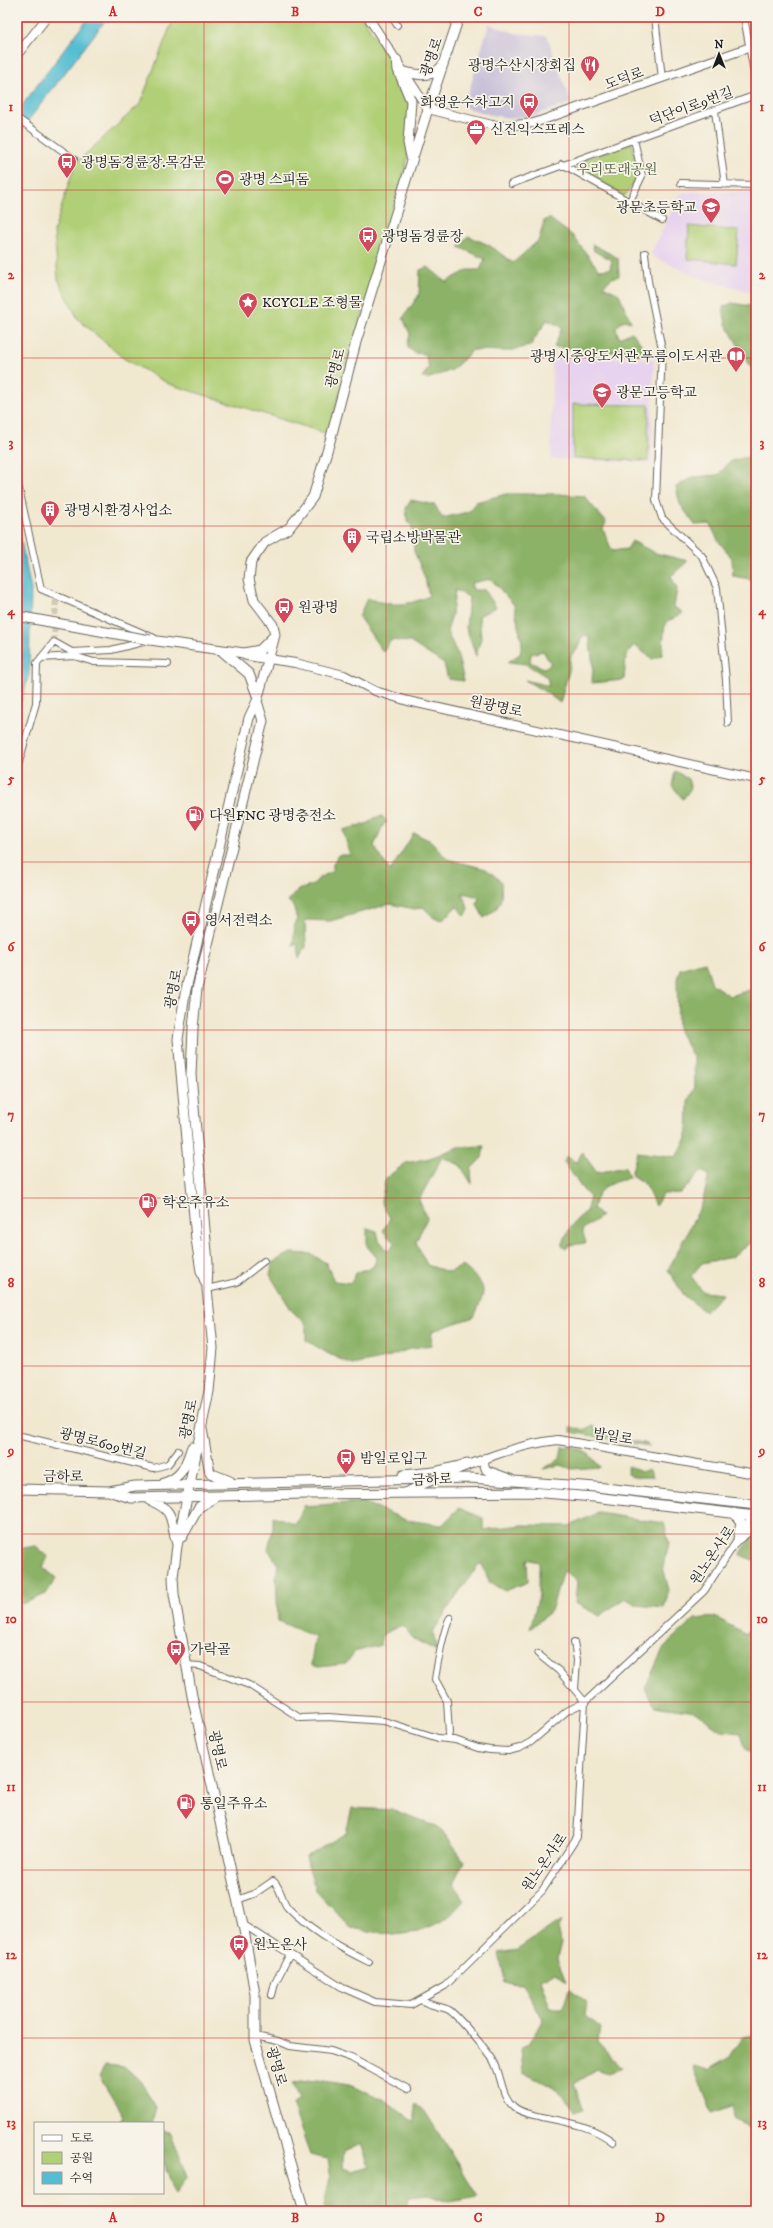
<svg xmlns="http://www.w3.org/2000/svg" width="773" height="2228" font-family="'IM FELL DW Pica','Noto Serif KR',serif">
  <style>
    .built { fill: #e7d2ef }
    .industrial { fill: #c8bfd8 }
    .green { fill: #b0cf76; stroke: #667649 }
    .forest { fill: #8cb267; stroke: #546742; fill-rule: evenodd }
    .water { fill: #54bdd1; stroke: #386c76 }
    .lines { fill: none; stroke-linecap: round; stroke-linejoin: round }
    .minor-tunnel { stroke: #d1c9b5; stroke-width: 6; stroke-dasharray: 6 3; stroke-linecap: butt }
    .minor-casing { stroke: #67635b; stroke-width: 8 }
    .tertiary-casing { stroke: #67635b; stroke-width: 10 }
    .secondary-casing { stroke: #67635b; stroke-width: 11 }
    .minor { stroke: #fff; stroke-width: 6 }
    .tertiary { stroke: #fff; stroke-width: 8 }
    .secondary { stroke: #fff; stroke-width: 9 }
    .secondary-bridge-casing { stroke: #67635b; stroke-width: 11; stroke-linecap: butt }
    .secondary-bridge { stroke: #fff; stroke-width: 9 }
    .grid { fill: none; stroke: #d62828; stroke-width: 1; stroke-opacity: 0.55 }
    .labels { text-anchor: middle; stroke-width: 3.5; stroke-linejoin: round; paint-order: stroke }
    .street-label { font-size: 14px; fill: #1c1c1c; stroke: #f7f3e8 }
    .poi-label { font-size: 14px; fill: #1c1c1c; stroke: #f7f3e8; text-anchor: start }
    .park-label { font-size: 14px; fill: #505b3c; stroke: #f7f3e8 }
    .neatline { fill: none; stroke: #d62828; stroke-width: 1.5 }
    .grid-label { font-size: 13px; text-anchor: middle; font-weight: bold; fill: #d62828 }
  </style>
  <rect width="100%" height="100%" fill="#f7f3e8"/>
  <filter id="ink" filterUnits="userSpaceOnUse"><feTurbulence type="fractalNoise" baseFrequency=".025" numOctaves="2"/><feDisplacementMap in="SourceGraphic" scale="8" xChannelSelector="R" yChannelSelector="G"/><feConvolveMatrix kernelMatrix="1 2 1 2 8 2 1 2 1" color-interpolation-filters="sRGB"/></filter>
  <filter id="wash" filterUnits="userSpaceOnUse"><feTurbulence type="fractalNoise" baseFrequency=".012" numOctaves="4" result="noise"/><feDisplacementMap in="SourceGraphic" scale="16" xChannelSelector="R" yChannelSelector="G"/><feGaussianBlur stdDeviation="0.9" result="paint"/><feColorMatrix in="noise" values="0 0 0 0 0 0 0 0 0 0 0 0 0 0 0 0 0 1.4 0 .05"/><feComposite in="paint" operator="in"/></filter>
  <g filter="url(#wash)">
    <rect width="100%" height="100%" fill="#f1e8d0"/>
    <path class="built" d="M684 192H756V294L699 278 654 257 651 253 680 195Z
      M552 357 654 359 651 463 551 459Z"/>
    <path class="industrial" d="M489 24 515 33 547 36 571 103 532 116 511 118 491 115 464 107Z"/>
    <path class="green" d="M174 17H362L414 97 407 162 328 434 169 384 123 358 78 319 58 279 54 231 75 164 140 104Z
      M632 143 638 176 625 196 572 164Z
      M689 226 739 231 736 264 687 259Z
      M573 404 649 405 648 461 573 458Z"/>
    <path class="forest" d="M549 218 573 236 599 270 610 269 612 260 594 251 592 244 618 258 619 276 612 278 603 286 619 294 631 322 624 320 616 328 619 338 632 332 642 345V355L554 347 562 327 547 320 530 346 508 351 473 350 452 370 427 379 422 377 429 368 425 354 415 353 407 347 410 334 403 318 419 295 420 270 428 267 446 282 468 270H480L485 259 459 247 468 236 489 245 513 263 539 240 544 221Z
      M732 303 756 307V376L726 324 723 307Z
      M756 455V580L733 576 732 558 719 542 710 524 695 525 680 504 676 487 692 477 718 475 731 461Z
      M506 494H559L584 496 606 522 603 529 612 551 627 549 632 541 655 553 688 561 671 576 677 589 674 607 683 613 665 623 662 655 652 659 634 645 626 656 624 680 592 683 593 664 589 637 582 636 577 650 571 655 569 671 560 703 547 693 525 680 549 686 547 677 526 664 508 662 520 654 522 643 514 605 491 579 471 583 473 590H485L496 607 479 616 481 638 476 656 466 628 469 597 455 590 452 614 447 632 457 653 464 681 448 679 444 664 410 642 391 640 383 652 359 617 367 598C391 606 405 607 429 596L425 578 414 551 412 526 407 522 406 508 411 500 435 505 442 518 468 512 476 502ZM543 651 551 664 544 668 530 662 531 654Z
      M675 771 688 779 691 788 683 799 672 786Z
      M382 816 387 822 383 825 374 846 390 871 414 833 431 841 447 859 486 869 501 881C502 902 502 906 484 918L477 905 479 897 463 893 469 911 464 916 457 906 443 920 434 918 423 907 415 909 390 904 330 921 305 920 306 947 299 958 298 944 293 946 295 922 297 920 293 905 288 901 298 890 313 885 319 878 333 871V864L338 855H350L343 830 369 823 374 818Z
      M705 962 712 984 730 996 756 988V1239L732 1257 702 1263 691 1276 703 1292 723 1294 705 1312 684 1295 668 1270 702 1204 709 1175 701 1171 681 1193 663 1194 655 1206 645 1184 631 1175 637 1152 676 1157 687 1138 688 1101 695 1087 694 1059 678 1029 677 979 680 969Z
      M484 1146 482 1158 471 1169 472 1184 460 1165 442 1157 419 1200 427 1218 416 1242 427 1265 448 1272 463 1266C488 1287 487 1288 474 1317L432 1331 431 1345 412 1348 385 1358 352 1365 327 1353 306 1340V1324L292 1311 270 1275 273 1262 291 1253 311 1254 326 1263 334 1281 350 1283 357 1272 373 1267 377 1258 367 1246V1228L377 1231 379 1240 389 1252 394 1243 383 1231 390 1218 381 1202 386 1178 406 1163 430 1158 459 1147Z
      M582 1152 597 1173 625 1167 629 1178C609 1183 597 1187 593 1209L601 1216 582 1230 586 1243 569 1245 566 1249 562 1246C567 1231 573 1221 586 1212L590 1197C581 1190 572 1172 564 1162L566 1156 577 1163Z
      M592 1426 617 1439 645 1443 650 1446C623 1443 598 1436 571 1432V1427L583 1430Z
      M571 1446 589 1454 600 1467 572 1469 561 1465 543 1469 560 1459 562 1447Z
      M628 1466 641 1472 649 1469 653 1477H633L627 1474Z
      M363 1502 406 1520 442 1525 459 1508 483 1518V1530L522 1525 569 1526 598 1513 664 1523 669 1543 663 1567 669 1590 664 1608 637 1605 625 1598 600 1616 575 1603 577 1581 563 1570 551 1611 530 1629 539 1595V1562L527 1559 528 1582 505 1591 490 1583 481 1563 466 1581 433 1632 437 1651 414 1639 402 1625 383 1634 381 1645 354 1652 346 1664 319 1667 311 1665 315 1637 278 1621 276 1574 278 1565 268 1549 273 1528V1516L296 1524 304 1506Z
      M756 1534V1561L740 1555 752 1536Z
      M36 1546 48 1557 43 1567 56 1578 46 1594 22 1604 17 1601V1549Z
      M715 1617 746 1634 756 1620V1755L746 1749 741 1733 722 1731 695 1712 654 1706 645 1688 664 1647 695 1619Z
      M352 1808 394 1810 440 1828 464 1861 453 1883 464 1900 449 1917 418 1932 394 1935 351 1928 315 1890 306 1857 346 1833Z
      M561 1920 558 1928 561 1942 557 1959 566 1982 555 1973 540 1979 550 2008H562L570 1989 587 2002 585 2016 600 2028 598 2042 622 2068 608 2074 597 2070 574 2084 584 2110 575 2111C562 2090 545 2082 523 2073L521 2047 529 2044 543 2019 523 1984 505 1983 499 1953 517 1950Z
      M756 2034V2130L734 2120 733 2105 712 2113 693 2066 709 2070 729 2058 743 2037Z
      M105 2065 125 2067 140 2081 156 2106 152 2123H119L123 2116 99 2076Z
      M318 2080 349 2085 382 2098 415 2122V2104L424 2110 478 2197 449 2202 428 2195 409 2197 406 2211H323L330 2178 327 2159 310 2155 292 2104 299 2099 292 2083ZM361 2144 369 2166 352 2171 342 2168 344 2152Z
      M163 2130 170 2131 188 2177 175 2194 163 2160Z"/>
    <path class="water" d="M89 17H108L17 135V112Z
      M17 522 31 589 29 674 17 715Z"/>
  </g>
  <g filter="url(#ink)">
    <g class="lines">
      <path class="minor-tunnel" d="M54 642 56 596"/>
      <defs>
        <path id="minor" d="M392 17 397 25
          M655 17 662 78
          M744 17 756 84
          M715 111 725 185
          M17 118 74 159
          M562 164 662 220
          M681 183 756 185
          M511 184 756 95
          M629 203 642 176 634 139
          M645 253 648 281 662 349 656 500 662 518 702 556 717 588 726 680 728 723
          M17 480 41 589 154 638
          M74 656 94 662 168 664
          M41 658 74 656 77 654
          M17 769 36 703 37 663 54 642 72 652 111 650 147 641
          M207 1289 237 1282 264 1261
          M17 1435 154 1468 168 1464 178 1451
          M574 1642 577 1660 575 1689
          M186 1665 200 1666 249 1685 300 1718 328 1717 384 1721 438 1738 455 1740 478 1748 490 1750 508 1751 520 1748 531 1742 567 1711 585 1702 559 1671 538 1654
          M447 1739 449 1733 447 1701 435 1679C437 1666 444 1627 450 1618
          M237 1900 254 1894 273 1881C281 1887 281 1900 288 1908 309 1930 342 1949 369 1962
          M241 1923 343 1988 375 2002 411 2005 445 1986 542 1891 577 1837 585 1702 704 1591 738 1539 752 1515 755 1505
          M272 1995 275 1983 290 1954
          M421 2000C430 2006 440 2006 449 2010 456 2014 489 2053 493 2060 502 2075 500 2095 514 2107 523 2114 532 2114 542 2117 567 2122 593 2126 613 2142
          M255 2036 278 2041 290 2046 331 2051 351 2058 408 2089"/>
        <path id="tertiary" d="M368 17 428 109 492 125 505 126 534 123 756 45
          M17 55 47 17
          M269 659 295 663 344 675 375 691 408 701 756 779
          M485 1458 484 1464 486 1470 511 1479
          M403 1493C454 1472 503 1446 558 1440L756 1474"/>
        <path id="secondary" d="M397 60 398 70 411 101 408 143 412 161
          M405 72C417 75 434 78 442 66
          M150 640 244 653 260 650 275 635
          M223 652 249 674 258 698
          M245 655 269 659
          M257 701 263 721 197 989 193 1028 191 1075 208 1263 207 1289 213 1348 209 1391 177 1546 173 1577 174 1594 192 1696 244 1930 255 1994V2040L304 2211
          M206 1284 201 1271 196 1239 178 1039 185 994 249 718 257 701 275 635 273 625 254 600 249 579 251 562 265 542 289 528 313 497 330 441 356 342 428 109 459 17
          M202 1429 210 1473 230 1481
          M403 1475 434 1472 467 1464
          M164 1483C184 1476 185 1465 192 1447
          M17 1489 109 1491 135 1486 470 1478 596 1487 756 1505
          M111 1492 131 1498 305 1494 531 1492 594 1497 756 1516
          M149 1500C177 1511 169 1520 177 1544
          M734 1513 741 1522 738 1539
          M182 1537 199 1507 215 1498
          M738 1539 756 1525"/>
      </defs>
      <use href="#minor" class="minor-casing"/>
      <use href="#tertiary" class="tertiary-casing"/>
      <use href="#secondary" class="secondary-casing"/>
      <use href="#minor" class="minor"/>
      <use href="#tertiary" class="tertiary"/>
      <use href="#secondary" class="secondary"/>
      <defs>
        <path id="secondary-bridge" d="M17 616 150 640"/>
      </defs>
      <use href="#secondary-bridge" class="secondary-bridge-casing"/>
      <use href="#secondary-bridge" class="secondary-bridge"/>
    </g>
  </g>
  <path class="grid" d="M204 17V2211M386 17V2211M569 17V2211M17 190H756M17 358H756M17 526H756M17 694H756M17 862H756M17 1030H756M17 1198H756M17 1366H756M17 1534H756M17 1702H756M17 1870H756M17 2038H756"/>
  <defs>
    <symbol id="restaurant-pin" viewBox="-11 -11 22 30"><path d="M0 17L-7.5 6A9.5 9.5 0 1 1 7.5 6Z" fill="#d1495b" stroke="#f7f3e8"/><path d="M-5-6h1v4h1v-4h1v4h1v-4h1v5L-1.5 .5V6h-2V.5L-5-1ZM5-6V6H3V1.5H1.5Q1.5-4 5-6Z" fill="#fff"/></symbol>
    <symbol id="bus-pin" viewBox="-11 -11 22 30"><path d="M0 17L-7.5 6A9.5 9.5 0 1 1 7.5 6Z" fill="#d1495b" stroke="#f7f3e8"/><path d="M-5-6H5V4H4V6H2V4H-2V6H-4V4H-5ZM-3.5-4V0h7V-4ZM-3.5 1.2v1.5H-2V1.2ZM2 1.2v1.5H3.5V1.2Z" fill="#fff"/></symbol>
    <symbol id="office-pin" viewBox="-11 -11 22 30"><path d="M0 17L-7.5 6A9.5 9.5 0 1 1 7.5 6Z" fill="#d1495b" stroke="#f7f3e8"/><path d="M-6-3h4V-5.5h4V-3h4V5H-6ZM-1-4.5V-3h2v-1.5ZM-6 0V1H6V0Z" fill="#fff"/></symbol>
    <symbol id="stadium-pin" viewBox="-11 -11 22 30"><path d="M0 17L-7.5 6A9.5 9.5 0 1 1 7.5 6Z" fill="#d1495b" stroke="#f7f3e8"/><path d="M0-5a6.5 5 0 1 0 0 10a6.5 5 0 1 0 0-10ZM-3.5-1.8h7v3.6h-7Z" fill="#fff"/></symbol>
    <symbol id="school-pin" viewBox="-11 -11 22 30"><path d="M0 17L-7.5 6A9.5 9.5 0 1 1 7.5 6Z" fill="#d1495b" stroke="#f7f3e8"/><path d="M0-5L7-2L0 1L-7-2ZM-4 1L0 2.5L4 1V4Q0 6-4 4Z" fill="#fff"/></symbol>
    <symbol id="sight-pin" viewBox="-11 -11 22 30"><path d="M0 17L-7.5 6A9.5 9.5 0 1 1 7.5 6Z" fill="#d1495b" stroke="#f7f3e8"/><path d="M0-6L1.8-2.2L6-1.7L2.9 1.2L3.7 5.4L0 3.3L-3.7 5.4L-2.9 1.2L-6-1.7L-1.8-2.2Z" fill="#fff"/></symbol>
    <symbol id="library-pin" viewBox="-11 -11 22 30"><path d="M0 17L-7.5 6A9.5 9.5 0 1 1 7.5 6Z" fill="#d1495b" stroke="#f7f3e8"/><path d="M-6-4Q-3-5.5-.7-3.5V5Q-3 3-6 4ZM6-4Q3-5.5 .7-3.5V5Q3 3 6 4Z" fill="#fff"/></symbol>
    <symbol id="building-pin" viewBox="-11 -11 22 30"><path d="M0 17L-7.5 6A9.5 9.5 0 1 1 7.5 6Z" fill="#d1495b" stroke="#f7f3e8"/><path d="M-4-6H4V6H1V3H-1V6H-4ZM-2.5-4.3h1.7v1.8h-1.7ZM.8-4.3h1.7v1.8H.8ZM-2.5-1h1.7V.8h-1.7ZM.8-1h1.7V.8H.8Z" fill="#fff"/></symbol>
    <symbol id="fuel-pin" viewBox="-11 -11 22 30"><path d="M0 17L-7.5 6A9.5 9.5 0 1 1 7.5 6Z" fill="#d1495b" stroke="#f7f3e8"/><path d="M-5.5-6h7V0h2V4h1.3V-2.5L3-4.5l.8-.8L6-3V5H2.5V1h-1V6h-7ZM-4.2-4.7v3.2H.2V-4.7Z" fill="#fff"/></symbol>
  </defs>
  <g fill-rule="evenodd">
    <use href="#restaurant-pin" x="579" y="54" width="22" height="30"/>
    <use href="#bus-pin" x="518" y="91" width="22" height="30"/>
    <use href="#office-pin" x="465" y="118" width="22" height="30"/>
    <use href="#bus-pin" x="56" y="151" width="22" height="30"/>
    <use href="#stadium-pin" x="214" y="168" width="22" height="30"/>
    <use href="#school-pin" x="700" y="196" width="22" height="30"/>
    <use href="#bus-pin" x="357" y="225" width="22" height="30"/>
    <use href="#sight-pin" x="237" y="291" width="22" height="30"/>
    <use href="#library-pin" x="725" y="345" width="22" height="30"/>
    <use href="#school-pin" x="591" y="381" width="22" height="30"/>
    <use href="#building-pin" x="39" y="499" width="22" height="30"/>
    <use href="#building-pin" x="341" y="526" width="22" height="30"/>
    <use href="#bus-pin" x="273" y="596" width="22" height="30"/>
    <use href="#fuel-pin" x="184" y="804" width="22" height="30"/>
    <use href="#bus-pin" x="180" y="909" width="22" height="30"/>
    <use href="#fuel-pin" x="137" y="1191" width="22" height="30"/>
    <use href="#bus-pin" x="335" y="1447" width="22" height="30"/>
    <use href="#bus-pin" x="165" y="1638" width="22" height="30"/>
    <use href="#fuel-pin" x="175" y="1792" width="22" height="30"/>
    <use href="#bus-pin" x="228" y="1933" width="22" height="30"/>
  </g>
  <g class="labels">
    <g class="street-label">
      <text transform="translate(431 57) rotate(-71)" y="5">광명로</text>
      <text transform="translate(624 78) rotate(-20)" y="5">도덕로</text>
      <text transform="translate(691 106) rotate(-20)" y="5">덕단이로9번길</text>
      <text transform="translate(335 368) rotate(-75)" y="5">광명로</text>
      <text transform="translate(496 706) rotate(12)" y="5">원광명로</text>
      <text transform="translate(173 989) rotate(-79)" y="5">광명로</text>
      <text transform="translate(188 1419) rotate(-78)" y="5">광명로</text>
      <text transform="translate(613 1436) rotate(10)" y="5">밤일로</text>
      <text transform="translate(103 1443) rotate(14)" y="5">광명로609번길</text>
      <text transform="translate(63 1476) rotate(1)" y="5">금하로</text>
      <text transform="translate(432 1479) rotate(-2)" y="5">금하로</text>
      <text transform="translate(712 1555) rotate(-56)" y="5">원노온사로</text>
      <text transform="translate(218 1750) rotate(78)" y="5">광명로</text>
      <text transform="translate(544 1862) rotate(-55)" y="5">원노온사로</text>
      <text transform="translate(277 2066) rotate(74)" y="5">광명로</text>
    </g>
    <g class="poi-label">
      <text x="576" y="70" text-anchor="end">광명수산시장회집</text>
      <text x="515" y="107" text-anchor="end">화영운수차고지</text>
      <text x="490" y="134">신진익스프레스</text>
      <text x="81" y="167">광명돔경륜장.목감문</text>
      <text x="239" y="184">광명 스피돔</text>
      <text x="697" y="212" text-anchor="end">광문초등학교</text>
      <text x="382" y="241">광명돔경륜장</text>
      <text x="262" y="307">KCYCLE 조형물</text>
      <text x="722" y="361" text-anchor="end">광명시중앙도서관 푸름이도서관</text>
      <text x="616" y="397">광문고등학교</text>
      <text x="64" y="515">광명시환경사업소</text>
      <text x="366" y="542">국립소방박물관</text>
      <text x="298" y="612">원광명</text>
      <text x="209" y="820">다원FNC 광명충전소</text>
      <text x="205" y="925">영서전력소</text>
      <text x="162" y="1207">학온주유소</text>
      <text x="360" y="1463">밤일로입구</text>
      <text x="190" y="1654">가락골</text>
      <text x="200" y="1808">통일주유소</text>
      <text x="253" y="1949">원노온사</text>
    </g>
    <g class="park-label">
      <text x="617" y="174">우리또래공원</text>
    </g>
  </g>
  <rect width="773" height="2228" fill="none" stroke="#f7f3e8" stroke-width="44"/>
  <rect x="34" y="2122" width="130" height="72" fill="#f7f3e8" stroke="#9f9d96"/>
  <rect x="42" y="2135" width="20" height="6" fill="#ffffff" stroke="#9f9d96"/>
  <text x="70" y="2142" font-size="12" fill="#1c1c1c">도로</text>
  <rect x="42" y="2152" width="20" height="12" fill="#b0cf76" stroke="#9f9d96"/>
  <text x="70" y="2162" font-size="12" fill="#1c1c1c">공원</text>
  <rect x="42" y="2172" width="20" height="12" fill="#54bdd1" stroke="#9f9d96"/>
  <text x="70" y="2182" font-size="12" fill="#1c1c1c">수역</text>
  <g transform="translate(719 54)" stroke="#f7f3e8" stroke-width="3" paint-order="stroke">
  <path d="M0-3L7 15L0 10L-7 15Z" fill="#1c1c1c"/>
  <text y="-6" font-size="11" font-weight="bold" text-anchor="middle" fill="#1c1c1c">N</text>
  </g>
  <rect x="22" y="22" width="729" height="2184" class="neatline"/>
  <g class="grid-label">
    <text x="113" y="16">A</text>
    <text x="295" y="16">B</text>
    <text x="478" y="16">C</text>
    <text x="660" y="16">D</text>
    <text x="11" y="111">1</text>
    <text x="762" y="111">1</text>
    <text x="11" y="279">2</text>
    <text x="762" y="279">2</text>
    <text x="11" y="447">3</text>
    <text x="762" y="447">3</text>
    <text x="11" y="615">4</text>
    <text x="762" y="615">4</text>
    <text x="11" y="783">5</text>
    <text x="762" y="783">5</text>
    <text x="11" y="951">6</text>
    <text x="762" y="951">6</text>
    <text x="11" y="1119">7</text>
    <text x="762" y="1119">7</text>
    <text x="11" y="1287">8</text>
    <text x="762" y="1287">8</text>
    <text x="11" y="1455">9</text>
    <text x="762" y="1455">9</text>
    <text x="11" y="1623">10</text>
    <text x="762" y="1623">10</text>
    <text x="11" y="1791">11</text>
    <text x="762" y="1791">11</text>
    <text x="11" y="1959">12</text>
    <text x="762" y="1959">12</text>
    <text x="11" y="2127">13</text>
    <text x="762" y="2127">13</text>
    <text x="113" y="2222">A</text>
    <text x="295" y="2222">B</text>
    <text x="478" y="2222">C</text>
    <text x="660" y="2222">D</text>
  </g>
</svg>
